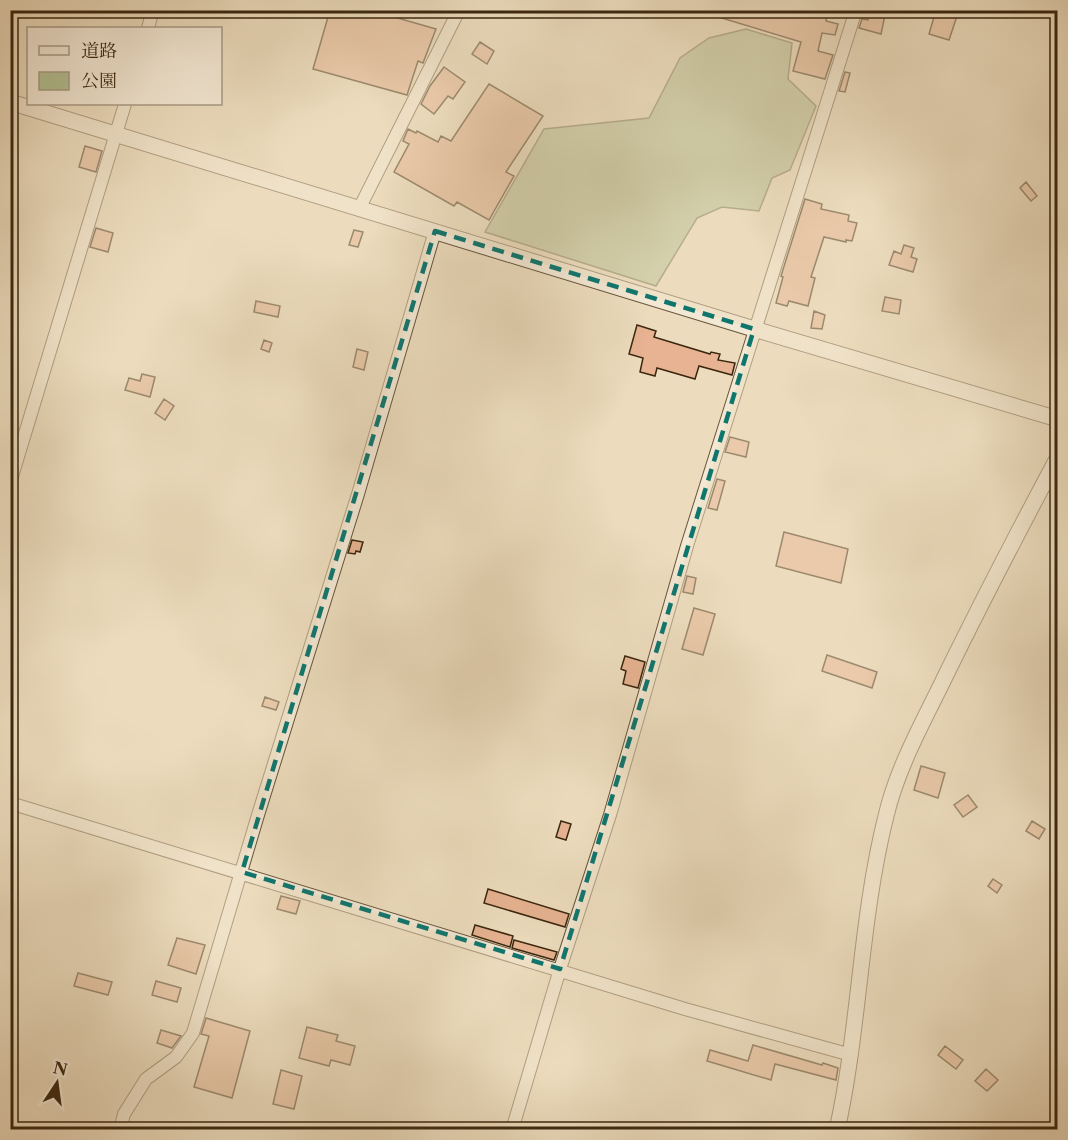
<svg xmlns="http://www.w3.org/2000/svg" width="1068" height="1140" font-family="'Libre Caslon Text','Noto Serif JP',serif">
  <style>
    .green { fill: #b3c194; stroke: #777452; stroke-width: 1.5 }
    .building { fill: #e7b392; stroke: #3b270f; stroke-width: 1.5 }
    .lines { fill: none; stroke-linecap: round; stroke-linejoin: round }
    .minor-casing { stroke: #67543a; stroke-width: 14 }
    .tertiary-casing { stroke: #67543a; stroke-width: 17 }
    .minor { stroke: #f3e8d4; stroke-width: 12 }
    .tertiary { stroke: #f3e8d4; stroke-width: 15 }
    .marked { fill: none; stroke: #0f766e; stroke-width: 4.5; stroke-dasharray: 12 8; stroke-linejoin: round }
  </style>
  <rect width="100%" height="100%" fill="#ecdcbd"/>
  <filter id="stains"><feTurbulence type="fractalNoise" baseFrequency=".00333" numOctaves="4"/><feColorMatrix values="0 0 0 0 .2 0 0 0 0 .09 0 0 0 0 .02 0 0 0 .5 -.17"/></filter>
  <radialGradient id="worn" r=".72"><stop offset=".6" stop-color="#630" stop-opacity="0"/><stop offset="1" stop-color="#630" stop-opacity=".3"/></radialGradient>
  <path class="green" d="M746 29 792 43 788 79 816 106 790 170 772 178 759 211 722 207 697 218 656 286 485 232 544 129 649 118 680 58 709 38Z"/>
  <path class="building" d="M330 10H370L436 29 423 63 418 61 407 95 313 69Z
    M706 10H809L827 15 826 21 838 24 835 35 822 33 818 51 833 55 825 79 793 71 801 42 705 13Z
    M871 10H886L881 34 859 28 862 19 868 20Z
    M936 10H959L949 40 929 34Z
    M480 42 494 51 487 64 472 54Z
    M444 67 465 82 453 99 448 96 434 114 421 104 430 86Z
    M845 72 850 73 845 92 839 91Z
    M489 84 543 116 506 172 514 176 489 220 457 202 454 206 394 172 409 144 403 141 408 129 416 133 417 131 438 142 441 136 451 141Z
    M85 146 102 151 96 172 79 167Z
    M1026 182 1037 196 1031 201 1020 188Z
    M805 199 822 204 821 209 849 215 848 221 857 223 852 241 846 240V242L824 237 811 277 815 278 808 306 789 301 787 306 776 303 783 277 781 276Z
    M96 228 113 233 108 252 90 247Z
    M354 230 363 232 358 247 349 245Z
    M904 245 914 248 911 257 917 259 913 272 889 265 894 251 901 254Z
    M885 297 901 300 899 314 882 311Z
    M256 301 280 306 278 317 254 312Z
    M814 311 825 315 822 329 811 328Z
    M637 325 656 331 654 337 710 354 711 352 720 354 718 360 735 363 732 375 699 366 695 379 657 368 655 376 640 372 643 358 629 354Z
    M264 340 272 343 269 352 261 349Z
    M357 349 368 352 364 370 353 367Z
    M142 374 155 377 150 397 125 390 129 378 140 381Z
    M164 399 174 406 165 420 155 413Z
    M730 437 749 442 746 457 725 452Z
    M717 479 725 481 717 510 708 508Z
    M784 532 848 549 841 583 776 566Z
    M352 540 363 542 360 552 356 551 355 554 348 553Z
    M687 576 696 578 693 594 683 592Z
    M694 608 715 614 703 655 682 649Z
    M827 655 877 672 872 688 822 671Z
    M625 656 645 662 638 688 623 684 626 671 621 669Z
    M265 697 279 702 276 710 262 706Z
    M921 766 945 773 938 798 914 790Z
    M968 795 977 807 963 817 954 805Z
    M561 821 571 824 566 840 556 837Z
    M1032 821 1045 829 1039 839 1026 831Z
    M993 879 1002 885 997 893 988 886Z
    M488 889 569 914 565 927 484 903Z
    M281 896 300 901 296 914 277 909Z
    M475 925 513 936 510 947 472 935Z
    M177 938 205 945 196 974 168 965Z
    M514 940 557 952 554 960 512 948Z
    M78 973 112 982 108 995 74 986Z
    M156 981 181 988 177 1002 152 995Z
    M206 1018 250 1031 232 1098 194 1087 209 1036 201 1034Z
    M307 1027 338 1035 336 1041 355 1046 350 1065 331 1060 329 1066 299 1058Z
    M161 1030 181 1036 172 1048 157 1043Z
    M753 1045 822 1065 823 1063 838 1068 836 1080 775 1064 771 1080 707 1061 710 1050 748 1061Z
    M945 1046 963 1060 956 1069 938 1055Z
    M986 1069 998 1080 987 1091 975 1081Z
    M281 1070 302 1076 294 1109 273 1104Z"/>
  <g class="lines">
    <defs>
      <path id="minor" d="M148 28 153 10
        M360 207 459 10
        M10 483 125 104
        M10 803 685 1009 851 1055
        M120 1130 124 1114 146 1079 176 1057 193 1033 258 815 358 494 435 231
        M512 1130 560 969 610 815 687 546 856 10"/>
      <path id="tertiary" d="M10 102 754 329 1058 419
        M837 1130C860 1026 860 919 886 816 897 769 921 726 942 683 979 607 1018 532 1058 457"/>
    </defs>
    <use href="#minor" class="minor-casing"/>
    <use href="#tertiary" class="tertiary-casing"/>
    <use href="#minor" class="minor"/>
    <use href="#tertiary" class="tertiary"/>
  </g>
  <path d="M0 0H1068V1140H0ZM435 231 754 329 560 969 242 872Z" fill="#ecdcbd" fill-opacity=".55" fill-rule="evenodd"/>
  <path class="marked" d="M435 231 754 329 560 969 242 872Z"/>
  <rect width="1068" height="1140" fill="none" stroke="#ecdcbd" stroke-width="36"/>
  <rect x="12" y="12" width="1044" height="1116" fill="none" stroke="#3b270f" stroke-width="3"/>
  <rect x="18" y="18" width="1032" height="1104" fill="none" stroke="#3b270f" stroke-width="1.5"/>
  <rect x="27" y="27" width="195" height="78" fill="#f3e8d4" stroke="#a99b85" stroke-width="1.5"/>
  <rect x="39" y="46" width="30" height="9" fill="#f3e8d4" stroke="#a99b85" stroke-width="1.5"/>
  <text x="81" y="57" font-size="18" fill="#3b270f">道路</text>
  <rect x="39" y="72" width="30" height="18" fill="#b3c194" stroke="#a99b85" stroke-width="1.5"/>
  <text x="81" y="87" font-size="18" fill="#3b270f">公園</text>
  <g transform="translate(57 1083) rotate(13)" stroke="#f3e8d4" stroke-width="4.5" paint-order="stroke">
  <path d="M0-4.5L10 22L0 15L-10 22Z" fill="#3b270f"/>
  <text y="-9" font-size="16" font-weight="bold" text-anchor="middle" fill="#3b270f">N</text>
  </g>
  <rect width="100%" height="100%" filter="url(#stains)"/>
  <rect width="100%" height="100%" fill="url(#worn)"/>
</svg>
